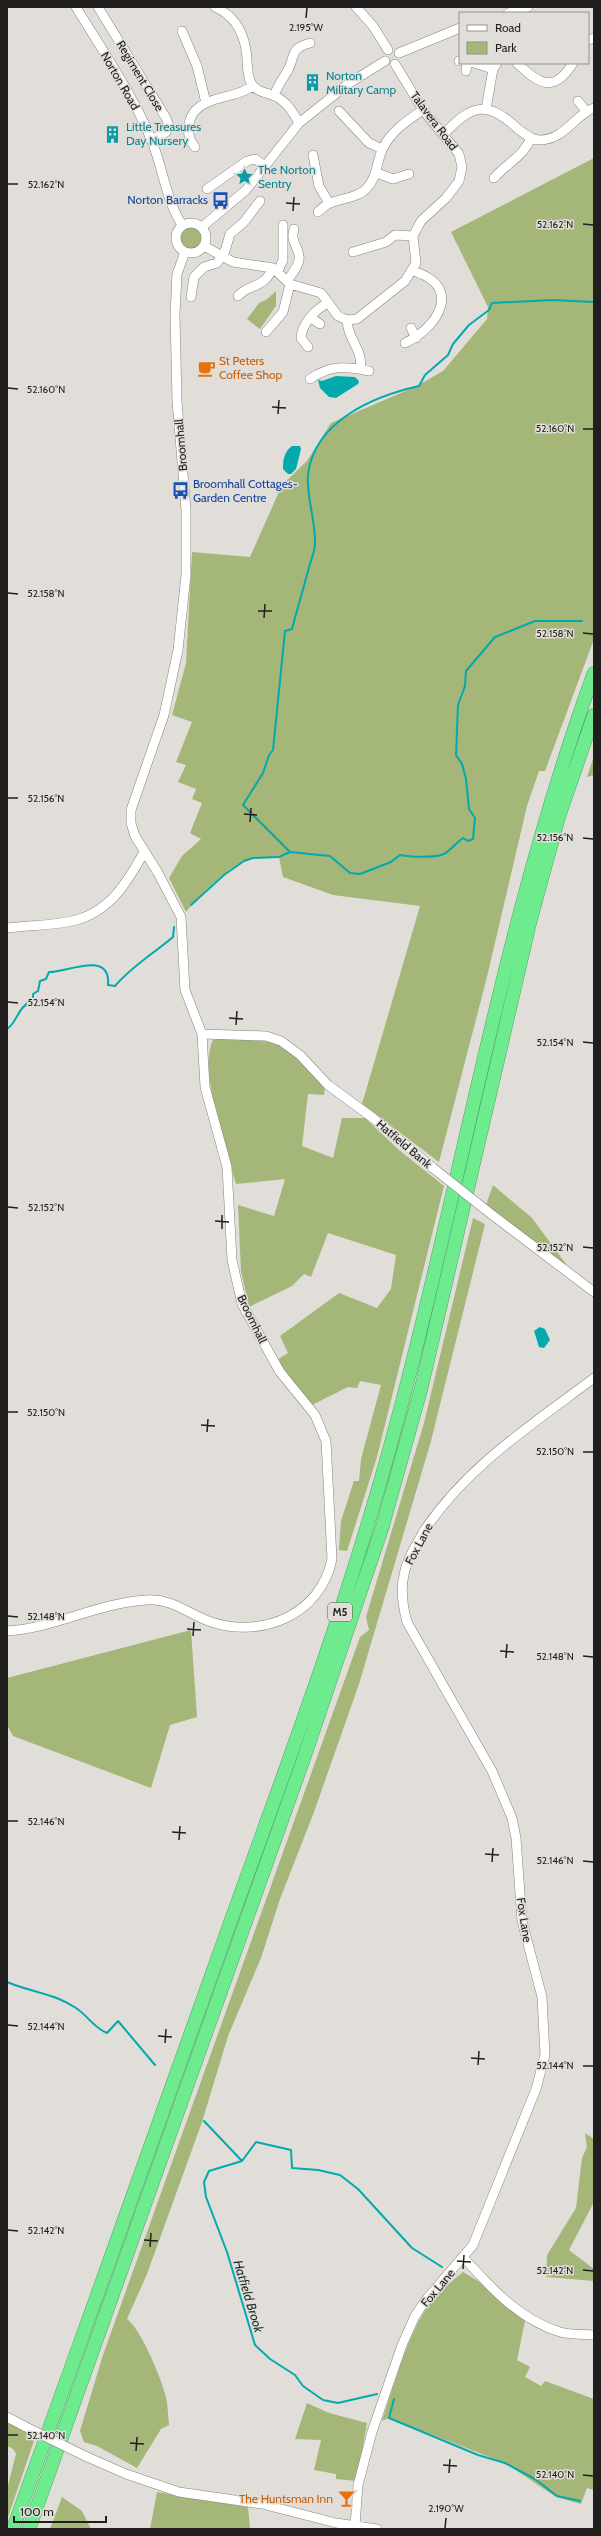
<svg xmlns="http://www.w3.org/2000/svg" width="601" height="2536" font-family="Cabin,sans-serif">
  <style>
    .green { fill: #a4b678 }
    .water { fill: #02aaad }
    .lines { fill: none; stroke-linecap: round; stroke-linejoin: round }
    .stream { stroke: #02aaad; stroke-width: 2 }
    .minor-casing { stroke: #86837e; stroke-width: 10 }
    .highway-casing { stroke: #52a466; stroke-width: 14 }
    .minor { stroke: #fff; stroke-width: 9 }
    .highway { stroke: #6deb8e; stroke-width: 13 }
    .minor-bridge-casing { stroke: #86837e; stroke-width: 10; stroke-linecap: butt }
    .minor-bridge { stroke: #fff; stroke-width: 9 }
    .ticks { fill: none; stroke: #201f1d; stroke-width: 1.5 }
    .labels { text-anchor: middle; stroke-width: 3; stroke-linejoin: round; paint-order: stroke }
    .shield { fill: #e1ded9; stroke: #5a5855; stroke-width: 1 }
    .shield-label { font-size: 11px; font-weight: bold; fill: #201f1d }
    .street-label { font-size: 12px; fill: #201f1d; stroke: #e1ded9 }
    .culture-label { font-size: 12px; fill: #0d838f; stroke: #e1ded9; text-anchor: start }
    .transit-label { font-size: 12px; fill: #164399; stroke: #e1ded9; text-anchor: end }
    .food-label { font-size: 12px; fill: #c56008; stroke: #e1ded9; text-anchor: start }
    .water-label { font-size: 13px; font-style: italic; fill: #193030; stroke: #e1ded9 }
    .ticks-label { font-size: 10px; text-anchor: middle; fill: #201f1d; stroke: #e1ded9; stroke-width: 3; stroke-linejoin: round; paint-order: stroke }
  </style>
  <rect width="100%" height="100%" fill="#e1ded9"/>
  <path class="green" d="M594 158V639L545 771H539L527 806 487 977 439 1162 362 1104 420 906 333 895 283 877 279 857C268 858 255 856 245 861 224 870 201 894 186 912L169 878 182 856 201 839 190 833 202 803 192 799 196 789 178 782 186 765 176 762 192 722 172 715 186 663 192 552 250 557 282 485 307 461 331 423 417 386 443 371 487 319 488 307 451 232Z
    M180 238a11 11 0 1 1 22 0a11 11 0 1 1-22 0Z
    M276 291V306L260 329 247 319 259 303 266 300Z
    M594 756V775L587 777Z
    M221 1038 273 1042 287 1049 325 1087 324 1095 308 1094 302 1146 333 1158 342 1118H365L399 1150 444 1186 377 1457 347 1551 339 1550 341 1521 354 1481H359L361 1459 381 1385 360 1381 357 1388 348 1387 312 1405 277 1360 288 1353 280 1336 339 1293 377 1308 391 1289 396 1255 328 1233 311 1277 304 1274 292 1286 249 1307 241 1271 238 1205 274 1216 285 1179 236 1184C227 1151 198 1070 213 1040Z
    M493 1185 532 1218 566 1264 563 1268 486 1205Z
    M473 1218 485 1224 431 1441 359 1684 314 1812 280 1899 261 1958 228 2036 202 2122 147 2274 127 2319C141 2329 162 2380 166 2397 168 2406 168 2416 169 2425L161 2429 137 2468 97 2446 84 2442 80 2431 103 2355 360 1637 369 1630 366 1617 424 1423Z
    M191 1630 197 1717 170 1725 151 1788 13 1736 7 1725V1678Z
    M585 2133 594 2139V2202L569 2250 594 2269V2281L546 2277 547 2255 576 2208 582 2158 587 2147Z
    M463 2272 478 2281 525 2321 517 2360 530 2367 525 2377 541 2386 545 2381 594 2399V2490L587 2488 581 2504 556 2497 505 2463 389 2418 382 2421C393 2388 407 2338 426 2309 435 2294 450 2283 463 2272Z
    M307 2403 329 2413 367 2423 357 2481 336 2479V2474L314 2470 321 2440 295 2439Z
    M7 2419 36 2435 7 2520V2489L16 2454 13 2449 7 2446Z
    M157 2492 248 2507 250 2529H150Z
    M62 2497 82 2511 91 2529H50Z"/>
  <path class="water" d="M336 376 355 377 359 381 358 384 336 398 329 397 320 388 318 380 322 381Z
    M292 446H300L301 449 296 469 291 474H288L283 469C283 460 284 452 292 446Z
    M540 1327 545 1329 550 1340 544 1348 539 1347 534 1331Z"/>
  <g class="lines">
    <path class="stream" d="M290 852 243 805 263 773 269 755 273 750 285 631 292 629C297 610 303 590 308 571 310 562 315 552 315 544 316 521 306 497 308 474 315 420 375 396 419 386L425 375 448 355 453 344 469 325 489 310 492 303 553 300 594 302
      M191 905 224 875 244 861 253 858 279 857 290 852 330 856 350 873 360 874 391 862 400 855C410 857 435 858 444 854 450 851 457 842 463 838L468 841 473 839 475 818 469 809 466 779 462 764 456 755 458 705 465 686 466 671 495 637 535 621H582
      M7 1029C18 1022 16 1008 33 1000V994L38 991 40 981 46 979 49 972C66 973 111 949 108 985L115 986C132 966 153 954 173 937L174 927
      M7 1982C30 1992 54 1993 76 2008 87 2015 94 2028 107 2033L118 2021 155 2065
      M204 2121 242 2161 256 2142 291 2150 292 2168 318 2170 340 2175 358 2189 412 2248 442 2267
      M242 2161 209 2171 204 2182 206 2197 227 2252 255 2345 270 2359 295 2375 303 2386 323 2400 338 2403 377 2394
      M394 2399 389 2418 478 2455 505 2463 535 2479 557 2496 580 2501"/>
    <defs>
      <path id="minor" d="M76 7C102 50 132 93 151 139 163 167 165 198 182 225
        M98 7 166 118 169 126 166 132 152 140
        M215 7C233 15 243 31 246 50 248 61 246 73 251 83 257 93 266 92 275 96 287 102 293 112 299 123
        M356 7 373 26 388 50
        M508 13 528 7
        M182 31 197 66 206 103
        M588 40 594 38
        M399 53 460 28
        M459 61H460
        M474 63 493 69
        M517 63C539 84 554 94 573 63
        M466 71 467 63
        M274 96C277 86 283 79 288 70 296 55 289 49 310 43
        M578 101 586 111
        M486 109 493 69 497 63
        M339 111 369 143 382 149
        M444 134C472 104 487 100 518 129 525 134 531 140 540 140 566 139 574 115 594 108
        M195 147C183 132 188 111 206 103 222 95 237 97 253 86
        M313 155 319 186 329 203
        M377 173 393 179 409 174
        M494 178C507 163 523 157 531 138
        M207 189 247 161 255 159 265 166
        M318 212C321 209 326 205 330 203 342 198 358 198 367 188 378 176 376 162 383 148 391 131 408 120 423 110
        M176 238a15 15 0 1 1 30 0a15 15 0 1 1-30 0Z
        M202 227 246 190 299 123 348 84 385 61
        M204 246 233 262 273 268 290 284 321 293 338 316 347 320 357 319 405 281 416 263 413 236
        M353 252 386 242 395 235 413 236 421 221 446 198 459 181 462 167 459 154 423 110 395 64
        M278 271 283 260V225
        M287 281C291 275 301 264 299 256 298 245 290 242 294 229
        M238 296C249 283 263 290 273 268
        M191 297 194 277 204 267 217 263 225 251 230 234 244 222 260 201
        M311 318 320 324
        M347 320C347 339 364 350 360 369
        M411 328 416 338
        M266 332 283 312 290 284
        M405 343C439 327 463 286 413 271
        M308 347 301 338C302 323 316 309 328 303
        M310 379C330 365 346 366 369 371
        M7 928C28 925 51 926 72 921 109 913 127 883 144 852
        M202 1034 266 1036 281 1041 300 1055 328 1085 373 1118 433 1168
        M491 1214 594 1292
        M7 1631C55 1628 98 1603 146 1600 172 1598 188 1614 211 1622 263 1639 321 1614 332 1559L326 1441 315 1415 280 1372 242 1304 232 1260 227 1167 205 1087 202 1034 185 990 181 917 158 873 135 836 131 823V810L164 715 178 650 186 575V510L177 401 175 314 177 274 185 252
        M464 2258C491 2288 520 2320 560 2332 570 2335 584 2334 594 2335
        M7 2417 26 2427
        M85 2456 126 2474 179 2492 262 2504 336 2523 377 2529
        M355 2526 358 2485 372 2432 402 2345 415 2316 425 2301 473 2245 536 2089 545 2055 542 1997 522 1921 516 1838 512 1818 492 1771 407 1622C403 1607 400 1591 404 1575 407 1559 416 1545 424 1531 467 1466 533 1424 594 1378"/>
      <path id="highway" d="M13 2529C84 2333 154 2136 224 1940 278 1789 335 1639 379 1486 457 1217 497 937 594 673
        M29 2529 304 1758 382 1528 421 1389 530 922 559 816 594 715"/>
    </defs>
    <use href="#minor" class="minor-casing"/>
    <use href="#highway" class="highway-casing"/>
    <use href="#minor" class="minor"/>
    <use href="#highway" class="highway"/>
    <defs>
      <path id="minor-bridge" d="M433 1168 491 1214
        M26 2427 85 2456"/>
    </defs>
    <use href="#minor-bridge" class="minor-bridge-casing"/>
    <use href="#minor-bridge" class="minor-bridge"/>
  </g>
  <path class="ticks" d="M306 18 307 8M8 184H18M286 203 300 204M293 211 294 197M583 224 593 225M8 388 18 389M272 407 286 408M278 414 279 400M583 429H593M8 593 18 594M258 611H272M264 618 265 604M583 633 593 634M8 798H18M244 814 257 815M250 822 251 808M583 838 593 839M8 1002 18 1003M229 1018 243 1019M236 1025 237 1011M583 1042 593 1043M8 1207 18 1208M215 1221 229 1222M222 1229V1215M583 1247 593 1248M8 1412H18M201 1425 215 1426M207 1432 208 1419M583 1452H593M8 1616 18 1617M187 1629 201 1630M193 1636 194 1622M500 1651 514 1652M583 1656 593 1657M506 1658 507 1644M8 1821H18M172 1832 186 1833M179 1840 180 1826M485 1854 499 1855M583 1861 593 1862M492 1862 493 1848M8 2025 18 2026M158 2036 172 2037M165 2043 166 2029M471 2058 485 2059M478 2065 479 2051M583 2066H593M8 2230 18 2231M144 2240 158 2241M150 2247 151 2233M457 2261 471 2262M463 2269 464 2255M583 2270 593 2271M8 2435H18M130 2443 144 2444M136 2451 137 2437M443 2465 457 2466M449 2473 450 2459M583 2475 593 2476M445 2528 446 2518"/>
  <defs>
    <symbol id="building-bare" viewBox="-9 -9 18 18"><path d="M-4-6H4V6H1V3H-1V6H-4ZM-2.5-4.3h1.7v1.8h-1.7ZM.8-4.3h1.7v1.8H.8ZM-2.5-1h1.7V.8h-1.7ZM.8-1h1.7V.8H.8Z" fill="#0f9aa8" stroke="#e1ded9" stroke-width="2.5" paint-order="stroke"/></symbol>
    <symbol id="sight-bare" viewBox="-9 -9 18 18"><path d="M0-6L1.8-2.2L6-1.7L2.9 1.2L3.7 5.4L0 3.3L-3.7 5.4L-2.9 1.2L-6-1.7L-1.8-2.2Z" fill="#0f9aa8" stroke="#e1ded9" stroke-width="2.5" paint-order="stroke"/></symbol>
    <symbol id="bus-bare" viewBox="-9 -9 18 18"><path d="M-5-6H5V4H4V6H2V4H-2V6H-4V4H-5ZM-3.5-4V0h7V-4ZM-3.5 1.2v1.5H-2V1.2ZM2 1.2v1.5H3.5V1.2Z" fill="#1a4fb4" stroke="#e1ded9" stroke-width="2.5" paint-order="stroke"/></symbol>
    <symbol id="cafe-bare" viewBox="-9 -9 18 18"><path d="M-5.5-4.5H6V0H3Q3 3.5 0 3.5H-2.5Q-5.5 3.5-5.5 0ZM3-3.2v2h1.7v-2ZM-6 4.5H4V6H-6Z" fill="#e8710a" stroke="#e1ded9" stroke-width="2.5" paint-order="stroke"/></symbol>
    <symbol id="bar-bare" viewBox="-9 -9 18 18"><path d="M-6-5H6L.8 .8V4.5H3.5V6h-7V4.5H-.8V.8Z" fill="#e8710a" stroke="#e1ded9" stroke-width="2.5" paint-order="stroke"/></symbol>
  </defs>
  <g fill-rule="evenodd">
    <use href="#building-bare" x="300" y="70" width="25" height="25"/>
    <use href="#building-bare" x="100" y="122" width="25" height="25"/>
    <use href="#sight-bare" x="232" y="164" width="25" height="25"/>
    <use href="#bus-bare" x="208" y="188" width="25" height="25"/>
    <use href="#cafe-bare" x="194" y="356" width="25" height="25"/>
    <use href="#bus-bare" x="168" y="478" width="25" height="25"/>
    <use href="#bar-bare" x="334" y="2486" width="25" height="25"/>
  </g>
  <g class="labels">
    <rect class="shield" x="328" y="1603" width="24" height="18" rx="3"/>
    <g class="shield-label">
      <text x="340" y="1616">M5</text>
    </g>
    <g class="street-label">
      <text transform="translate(140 76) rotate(59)" y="4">Regiment Close</text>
      <text transform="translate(120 81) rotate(60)" y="4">Norton Road</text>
      <text transform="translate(434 121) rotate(53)" y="4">Talavera Road</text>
      <text transform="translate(181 445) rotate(-95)" y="4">Broomhall</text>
      <text transform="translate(404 1144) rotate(40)" y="4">Hatfield Bank</text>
      <text transform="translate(252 1319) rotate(64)" y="4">Broomhall</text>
      <text transform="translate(419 1544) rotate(-62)" y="4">Fox Lane</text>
      <text transform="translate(524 1920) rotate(81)" y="4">Fox Lane</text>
      <text transform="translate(438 2288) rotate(-50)" y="4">Fox Lane</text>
    </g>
    <g class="culture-label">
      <text x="326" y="80">Norton<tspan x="326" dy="14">Military Camp</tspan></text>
      <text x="126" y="131">Little Treasures<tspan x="126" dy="14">Day Nursery</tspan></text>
      <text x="258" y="174">The Norton<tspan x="258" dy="14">Sentry</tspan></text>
    </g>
    <g class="transit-label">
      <text x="208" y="204">Norton Barracks</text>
      <text x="193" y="488" text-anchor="start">Broomhall Cottages-<tspan x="193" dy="14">Garden Centre</tspan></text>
    </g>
    <g class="food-label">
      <text x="219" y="365">St Peters<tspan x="219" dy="14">Coffee Shop</tspan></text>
      <text x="333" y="2503" text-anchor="end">The Huntsman Inn</text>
    </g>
    <g class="water-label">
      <text transform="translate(249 2296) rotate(73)" y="5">Hatfield Brook</text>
    </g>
  </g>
  <g class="ticks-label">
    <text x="306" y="31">2.195°W</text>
    <text x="46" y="188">52.162°N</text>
    <text x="555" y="228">52.162°N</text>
    <text x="46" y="393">52.160°N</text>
    <text x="555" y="432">52.160°N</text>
    <text x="46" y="597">52.158°N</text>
    <text x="555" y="637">52.158°N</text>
    <text x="46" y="802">52.156°N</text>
    <text x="555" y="841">52.156°N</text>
    <text x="46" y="1006">52.154°N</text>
    <text x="555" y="1046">52.154°N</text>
    <text x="46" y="1211">52.152°N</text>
    <text x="555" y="1251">52.152°N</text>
    <text x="46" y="1416">52.150°N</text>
    <text x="555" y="1455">52.150°N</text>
    <text x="46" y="1620">52.148°N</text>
    <text x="555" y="1660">52.148°N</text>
    <text x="46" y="1825">52.146°N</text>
    <text x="555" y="1864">52.146°N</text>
    <text x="46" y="2030">52.144°N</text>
    <text x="555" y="2069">52.144°N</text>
    <text x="46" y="2234">52.142°N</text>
    <text x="555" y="2274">52.142°N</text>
    <text x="46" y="2439">52.140°N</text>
    <text x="555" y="2478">52.140°N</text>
    <text x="446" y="2512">2.190°W</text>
  </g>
  <rect width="601" height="2536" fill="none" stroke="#201f1d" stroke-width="16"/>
  <rect x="459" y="12" width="130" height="52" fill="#e1ded9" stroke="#94928e"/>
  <rect x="467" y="25" width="20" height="6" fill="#ffffff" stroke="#94928e"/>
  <text x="495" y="32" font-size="12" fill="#201f1d">Road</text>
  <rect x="467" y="42" width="20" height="12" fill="#a4b678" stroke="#94928e"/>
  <text x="495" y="52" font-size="12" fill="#201f1d">Park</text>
  <path d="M14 2516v6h92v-6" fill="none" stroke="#201f1d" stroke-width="2"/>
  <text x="20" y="2516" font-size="12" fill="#201f1d" stroke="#e1ded9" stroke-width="3" paint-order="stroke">100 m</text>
</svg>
